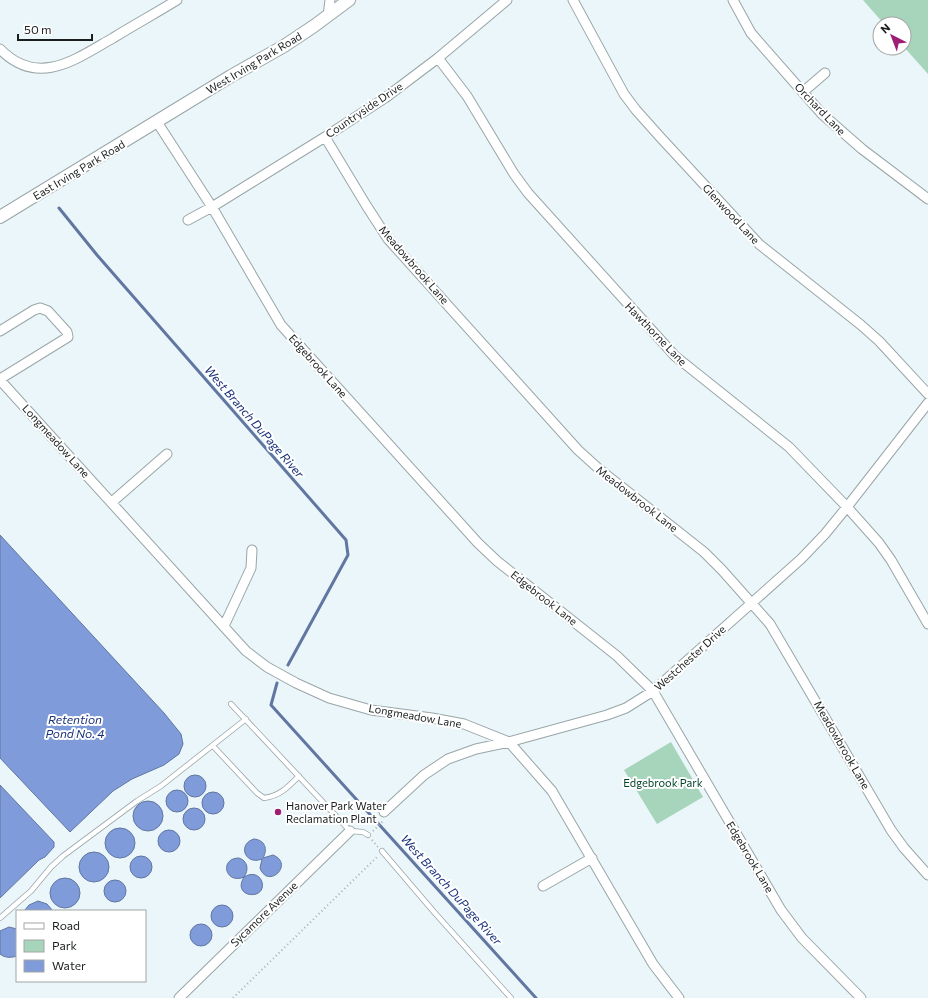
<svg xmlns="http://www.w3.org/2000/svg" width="928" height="998" font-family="Commissioner,sans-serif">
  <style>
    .green { fill: #a6d5bb }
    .water { fill: #7f9bd9; stroke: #6176a1 }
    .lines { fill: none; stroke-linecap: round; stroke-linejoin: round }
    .stream { stroke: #6176a1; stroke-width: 3 }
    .lane-casing { stroke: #99a5a7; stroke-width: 6 }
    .street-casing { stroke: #99a5a7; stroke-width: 11 }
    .secondary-casing { stroke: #99a5a7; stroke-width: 14 }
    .path { stroke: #a6afb1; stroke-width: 2; stroke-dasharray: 1 3; stroke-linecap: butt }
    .lane { stroke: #fff; stroke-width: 4.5 }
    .street { stroke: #fff; stroke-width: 9 }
    .secondary { stroke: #fff; stroke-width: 12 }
    .poi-dot { fill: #9d1f74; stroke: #fff; stroke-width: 1.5 }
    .labels { text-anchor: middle; stroke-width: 4; stroke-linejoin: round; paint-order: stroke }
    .street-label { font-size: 11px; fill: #1a1e1f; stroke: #fff }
    .park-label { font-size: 11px; fill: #004329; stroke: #fff }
    .poi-label { font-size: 11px; fill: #1a1e1f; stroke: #fff; text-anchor: start }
    .water-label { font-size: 12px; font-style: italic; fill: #19317a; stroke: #fff }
  </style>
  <rect width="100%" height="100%" fill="#eaf6f9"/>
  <path class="green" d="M863 0H928V74L904 47V24H884Z
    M671 742 703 797 657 824 624 770Z"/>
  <path class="water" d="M0 535 164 713 181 734 183 744 179 754 164 765 132 779 113 791 70 832 0 758Z
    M184 786a11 11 0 1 1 22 0a11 11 0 1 1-22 0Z
    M0 785 54 842V847L45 857 39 860 0 898Z
    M166 801a11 11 0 1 1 22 0a11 11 0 1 1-22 0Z
    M202 803a11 11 0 1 1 22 0a11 11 0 1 1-22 0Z
    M133 816a15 15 0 1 1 30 0a15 15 0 1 1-30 0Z
    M183 819a11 11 0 1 1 22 0a11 11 0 1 1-22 0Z
    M105 843a15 15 0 1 1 30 0a15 15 0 1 1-30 0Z
    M158 841a11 11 0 1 1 22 0a11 11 0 1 1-22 0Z
    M254 839C265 840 268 849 263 858L273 855C295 864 268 890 260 868L262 859C245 866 237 844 254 839Z
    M79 867a15 15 0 1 1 30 0a15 15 0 1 1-30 0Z
    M130 867a11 11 0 1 1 22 0a11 11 0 1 1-22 0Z
    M239 858C248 861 249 870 244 877 250 873 259 873 262 882 267 901 231 898 244 877 225 885 219 858 239 858Z
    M50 893a15 15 0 1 1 30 0a15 15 0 1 1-30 0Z
    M104 891a11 11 0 1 1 22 0a11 11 0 1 1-22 0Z
    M38 901 47 904 53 911H24L29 905Z
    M211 916a11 11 0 1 1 22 0a11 11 0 1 1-22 0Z
    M190 935a11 11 0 1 1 22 0a11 11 0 1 1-22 0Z
    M9 927 17 929V956C11 958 5 958 0 954V931Z"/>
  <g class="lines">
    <path class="stream" d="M59 208 97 255 346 540 348 555 288 665
      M277 683 271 705 536 998"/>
    <defs>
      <path id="lane" d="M231 704 350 831 363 832 368 835
        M213 746 257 793 264 798C280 796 288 787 299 776
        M382 851 434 912 511 998
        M0 918 31 891 51 867 63 856 137 801 161 786 246 719"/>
      <path id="street" d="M573 0 624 94 636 110 661 138 759 244 861 325 879 341 928 394
        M733 0 751 33 822 114 862 149 928 199
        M328 16 330 0
        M0 49C38 88 76 59 113 38 134 25 156 13 177 0
        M438 58 467 96 514 174 528 193 675 356 789 447 847 507 879 543 891 560 928 624
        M803 92 825 73
        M157 122 212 207 281 325 478 543 497 561 617 656 653 691 781 910 802 938 861 998
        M325 137 366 205 388 239 578 450 599 469 704 552 722 570 770 624 891 830 904 848 928 875
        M188 220 212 207 325 137 385 98 438 58 507 0
        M0 331 34 310 40 308 48 311 67 332 68 337 0 379
        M0 380 246 651 267 667 296 683 329 698 371 710 432 718 464 724 509 742 552 791 653 964 679 998
        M112 502 167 454
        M224 626 251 568 252 550
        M384 812 424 775 448 759 476 749 509 742 607 715 626 708 653 691 801 559 825 534 847 507 928 403
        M543 886 592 858
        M179 998 350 831"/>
      <path id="secondary" d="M0 217 231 76 284 46 314 26 349 0"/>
    </defs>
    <use href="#lane" class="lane-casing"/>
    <use href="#street" class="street-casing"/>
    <use href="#secondary" class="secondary-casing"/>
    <path class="path" d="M373 831 383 821
      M372 840 378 847
      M233 998 378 856"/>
    <use href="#lane" class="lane"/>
    <use href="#street" class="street"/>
    <use href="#secondary" class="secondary"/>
  </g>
  <circle class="poi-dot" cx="278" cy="812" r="4"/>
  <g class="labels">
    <g class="street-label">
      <text transform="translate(254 63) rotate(-31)" y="4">West Irving Park Road</text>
      <text transform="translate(820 109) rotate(46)" y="4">Orchard Lane</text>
      <text transform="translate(364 110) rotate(-34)" y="4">Countryside Drive</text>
      <text transform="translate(79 170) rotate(-31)" y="4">East Irving Park Road</text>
      <text transform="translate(731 214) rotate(47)" y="4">Glenwood Lane</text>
      <text transform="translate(414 265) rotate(49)" y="4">Meadowbrook Lane</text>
      <text transform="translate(656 334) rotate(46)" y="4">Hawthorne Lane</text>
      <text transform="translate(318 366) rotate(48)" y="4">Edgebrook Lane</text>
      <text transform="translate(56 441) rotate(48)" y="4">Longmeadow Lane</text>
      <text transform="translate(637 499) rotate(38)" y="4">Meadowbrook Lane</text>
      <text transform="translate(544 598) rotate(38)" y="4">Edgebrook Lane</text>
      <text transform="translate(690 658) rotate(-42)" y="4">Westchester Drive</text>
      <text transform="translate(415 716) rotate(10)" y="4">Longmeadow Lane</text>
      <text transform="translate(842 745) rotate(60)" y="4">Meadowbrook Lane</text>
      <text transform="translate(750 857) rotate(59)" y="4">Edgebrook Lane</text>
      <text transform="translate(264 914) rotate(-44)" y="4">Sycamore Avenue</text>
    </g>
    <g class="park-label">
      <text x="663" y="787">Edgebrook Park</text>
    </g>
    <g class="poi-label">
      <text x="286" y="810">Hanover Park Water<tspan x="286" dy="13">Reclamation Plant</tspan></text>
    </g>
    <g class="water-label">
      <text transform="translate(254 422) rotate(49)" y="4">West Branch DuPage River</text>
      <text x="75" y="724">Retention<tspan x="75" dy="14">Pond No. 4</tspan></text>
      <text transform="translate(451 890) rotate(48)" y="4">West Branch DuPage River</text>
    </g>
  </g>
  <rect x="16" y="910" width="130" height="72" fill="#ffffff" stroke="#a3a5a5"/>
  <rect x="24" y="923" width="20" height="6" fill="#ffffff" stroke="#a3a5a5"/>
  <text x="52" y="930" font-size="12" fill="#1a1e1f">Road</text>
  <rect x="24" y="940" width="20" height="12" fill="#a6d5bb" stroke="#a3a5a5"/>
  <text x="52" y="950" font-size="12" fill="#1a1e1f">Park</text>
  <rect x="24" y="960" width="20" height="12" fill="#7f9bd9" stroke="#a3a5a5"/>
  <text x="52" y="970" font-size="12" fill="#1a1e1f">Water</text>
  <g transform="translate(892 36) rotate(318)"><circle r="19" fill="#ffffff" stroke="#a3a5a5"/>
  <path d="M0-3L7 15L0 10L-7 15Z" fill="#9d1f74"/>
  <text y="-6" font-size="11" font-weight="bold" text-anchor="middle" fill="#1a1e1f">N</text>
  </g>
  <path d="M18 34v6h74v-6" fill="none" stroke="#1a1e1f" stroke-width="2"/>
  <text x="24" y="34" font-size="12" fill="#1a1e1f" stroke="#ffffff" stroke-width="3" paint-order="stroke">50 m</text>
</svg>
